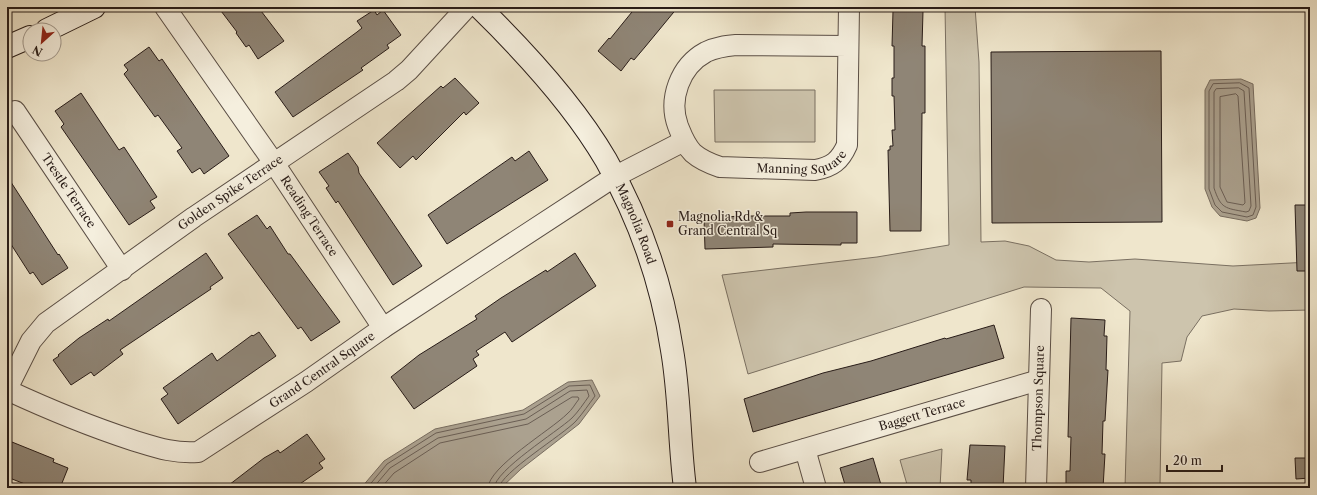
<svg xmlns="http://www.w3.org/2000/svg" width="1317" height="495" font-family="'Libre Caslon Text',serif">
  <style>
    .green { fill: #cdc4ad; stroke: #7a7062 }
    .water { fill: #aba18f; stroke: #776c5f }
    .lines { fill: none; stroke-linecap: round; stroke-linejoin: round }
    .shore { stroke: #6a5e54; stroke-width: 1 }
    .building { fill: #8f8576; stroke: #281c18 }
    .street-casing { stroke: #5a4e45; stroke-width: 22 }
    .secondary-casing { stroke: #281c18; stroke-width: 24 }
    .street { stroke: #f5efde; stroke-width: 20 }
    .secondary { stroke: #f5efde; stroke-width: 22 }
    .poi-dot { fill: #8f2418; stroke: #f5efde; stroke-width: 1.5 }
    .labels { text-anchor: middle; stroke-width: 3; stroke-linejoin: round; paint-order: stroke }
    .street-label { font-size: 12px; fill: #281c18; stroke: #f5efde }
    .poi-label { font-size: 12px; fill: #281c18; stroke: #f5efde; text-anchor: start }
  </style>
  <rect width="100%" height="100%" fill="#efe6cc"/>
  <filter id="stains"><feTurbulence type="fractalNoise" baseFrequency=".005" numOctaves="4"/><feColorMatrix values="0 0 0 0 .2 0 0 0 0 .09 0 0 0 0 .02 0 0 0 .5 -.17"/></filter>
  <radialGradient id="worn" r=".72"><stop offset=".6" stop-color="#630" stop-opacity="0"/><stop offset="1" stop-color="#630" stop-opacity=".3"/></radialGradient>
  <path class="green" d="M945 7H975L979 62 981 242 1005 241 1029 246 1056 260 1089 262 1135 259 1233 266 1310 262V310L1269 311 1234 309 1202 316 1187 337 1181 361 1162 363 1160 485 1168 488H1125L1130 311 1101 288 1024 287 748 374 722 275 877 257 949 245Z
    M714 90H815V142H715Z
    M942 449 940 488H908L900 460Z"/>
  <path class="water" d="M1241 79 1253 84 1260 208 1256 218 1247 221 1220 216 1212 207 1205 189V90L1210 80Z
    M592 380 600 396 579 424 521 469 501 488H361L384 461 435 429 523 410 568 382Z"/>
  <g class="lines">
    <path class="shore" d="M1240 83 1249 88 1256 207 1253 215 1247 217 1222 212 1215 205 1209 189V91L1213 84Z
      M1239 88 1244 91 1251 206 1249 211 1246 212C1225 208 1221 209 1214 188V92L1216 89Z
      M1236 94 1238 96 1245 203 1243 205 1227 202 1220 187V97Z
      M367 488 387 464 436 433 524 414 569 386 590 385 595 396C589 404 583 413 576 421 563 435 500 473 499 488
      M373 488 390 468 438 438 526 419 570 391 587 390 589 396C584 403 578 412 572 418 557 432 495 470 494 488
      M381 488 394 473 440 443 528 424 572 397H578L579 399C575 404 572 410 567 414 551 430 488 467 488 488"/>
  </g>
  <path class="building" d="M218 7H258L284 41 258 59 249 45 246 47 236 33 237 32Z
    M636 7H678L645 47 634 60 631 58 621 71 598 51 609 38 610 39Z
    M374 10 377 15 383 10 401 35 387 45 389 48 361 68 363 70 293 117 275 92 357 32 362 28 357 21Z
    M893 11H923L922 46H925V113H922L921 231H890L888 150H890V146H893L892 130H895L894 96H892V78H894V46H892Z
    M149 47 159 61 162 59 229 156 204 174 200 168 192 173 177 151 182 148 158 115 155 117 124 74 128 70 124 65Z
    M1161 51 1162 222 992 223 991 52Z
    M455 78 479 103 466 115 464 112 416 160 413 156 400 168 377 143 441 86 443 88Z
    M81 93 119 150 124 147 157 197 150 201 155 208 129 225 61 127 64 124 55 111Z
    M529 151 548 180 447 244 428 215 512 157 515 161Z
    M348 153 358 167 359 173 422 266 393 285 338 201 336 203 326 188 329 186 319 172Z
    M7 176 58 255 59 254 68 268 42 285 33 272 30 274 7 238Z
    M1295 205H1310V271H1297Z
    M806 212H857V243H841V245L773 244V247L705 249 704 219 739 216H790V213Z
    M257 215 267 229 270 226 288 254H290L340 322 311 341 301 327 298 329 228 234Z
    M206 253 223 278 210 287 211 289 120 350 123 354 94 376 91 372 71 385 53 360 59 356 58 355 79 338 108 319 109 321Z
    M575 253 596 286 512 342 505 332 476 351 479 355 473 359 477 366 414 409 391 377 419 355 477 319 475 316 501 298 546 270 547 272Z
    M1071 318 1105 320 1104 336H1107L1106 370H1108L1105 421H1103L1102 454H1105L1103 488H1066V471H1070L1071 437H1068Z
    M994 325 1004 358 753 432 744 399 823 373 871 361 945 338 946 339Z
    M259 332 276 356 178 424 161 399 168 394 163 388 212 353 217 361 252 335 253 336Z
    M307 434 325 459 319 463 323 468 294 488H225L264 458 278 450 280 453Z
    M7 440 54 459 53 462 68 468 60 488H35L7 477Z
    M970 445 1005 446 1003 488H971V480H967Z
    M873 458 882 488H846L840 468Z
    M1295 458H1310V478L1296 479Z"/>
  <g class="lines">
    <defs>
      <g id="street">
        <path id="s1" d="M165 7 274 163 383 328"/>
        <path id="s2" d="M848 46 736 45C726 46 716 47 706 52 680 66 668 99 678 126 682 136 685 145 693 153 701 160 711 164 720 167L815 170C832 167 840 161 847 145L849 7"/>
        <path id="s3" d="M15 111 122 270"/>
        <path id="s4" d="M7 389 31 341 46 323 194 217 396 81 409 70 467 7"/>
        <path id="s5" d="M7 390C48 409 89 426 132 440 155 447 174 454 198 452L306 382 383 328 614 177 684 141"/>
        <path d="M805 449 816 488"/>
        <path id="s6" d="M760 462 1039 380"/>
        <path id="s7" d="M1036 488 1041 309"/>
      </g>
      <g id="secondary">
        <path id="s8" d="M479 7C524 51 574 105 606 160 639 218 662 284 672 350 680 396 679 442 685 488"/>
        <path d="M47 30 94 7"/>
        <path d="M7 47 30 37"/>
      </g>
    </defs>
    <use href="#street" class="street-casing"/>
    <use href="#secondary" class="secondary-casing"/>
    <use href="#street" class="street"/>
    <use href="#secondary" class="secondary"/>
  </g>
  <rect class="poi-dot" x="666" y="220" width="8" height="8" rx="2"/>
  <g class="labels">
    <g class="street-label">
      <text dy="4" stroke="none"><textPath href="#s2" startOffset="374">Manning Square</textPath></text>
      <text dy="4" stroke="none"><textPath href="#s3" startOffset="96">Trestle Terrace</textPath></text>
      <text dy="4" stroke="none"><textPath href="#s4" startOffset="303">Golden Spike Terrace</textPath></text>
      <text dy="4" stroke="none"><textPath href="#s1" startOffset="254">Reading Terrace</textPath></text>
      <text dy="4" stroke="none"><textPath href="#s8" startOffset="270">Magnolia Road</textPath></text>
      <text dy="4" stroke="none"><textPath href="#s5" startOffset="351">Grand Central Square</textPath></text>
      <text dy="4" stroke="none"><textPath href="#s7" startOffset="90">Thompson Square</textPath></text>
      <text dy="4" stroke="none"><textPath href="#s6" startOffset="169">Baggett Terrace</textPath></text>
    </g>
    <g class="poi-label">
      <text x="678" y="221">Magnolia Rd &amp;<tspan x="678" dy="14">Grand Central Sq</tspan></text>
    </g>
  </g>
  <rect width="1317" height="495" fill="none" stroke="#efe6cc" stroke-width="24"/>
  <rect x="8" y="8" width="1301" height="479" fill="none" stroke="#281c18" stroke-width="2"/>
  <rect x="12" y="12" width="1293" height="471" fill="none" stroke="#281c18"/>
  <g transform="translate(42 42) rotate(207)"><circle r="19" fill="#f5efde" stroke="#a39b8f"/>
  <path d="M0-3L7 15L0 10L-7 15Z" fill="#8f2418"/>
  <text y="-6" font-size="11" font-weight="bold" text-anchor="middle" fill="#281c18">N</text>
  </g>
  <path d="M1167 465v6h55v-6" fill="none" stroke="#281c18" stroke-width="2"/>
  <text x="1173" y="465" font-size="12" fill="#281c18" stroke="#f5efde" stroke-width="3" paint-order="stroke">20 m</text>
  <rect width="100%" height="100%" filter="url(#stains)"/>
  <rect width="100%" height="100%" fill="url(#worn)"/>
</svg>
